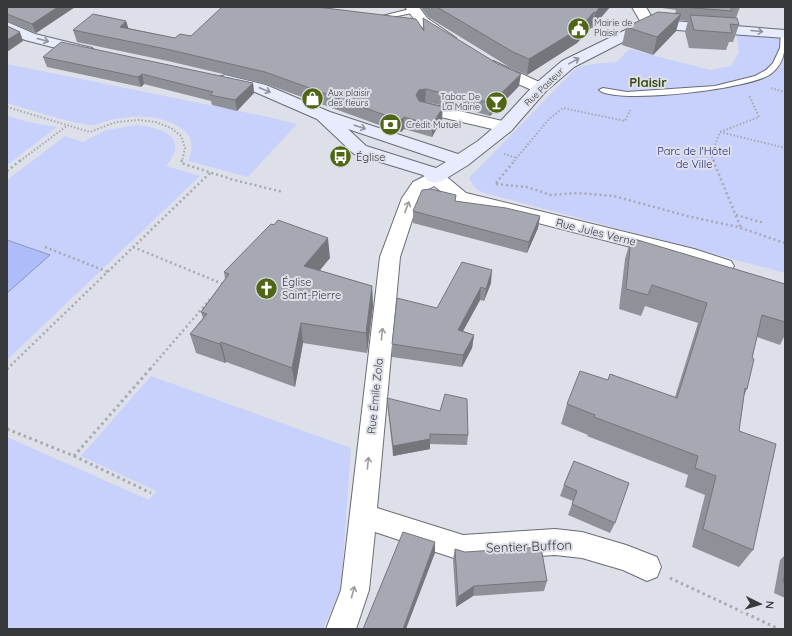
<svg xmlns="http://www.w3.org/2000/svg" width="792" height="636" font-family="Quicksand,sans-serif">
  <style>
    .green { fill: #c7d1fb }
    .water { fill: #aebcf9; stroke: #8b95c0 }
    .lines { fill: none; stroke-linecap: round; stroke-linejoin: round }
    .lane-casing { stroke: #6a6c73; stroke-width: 2 }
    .street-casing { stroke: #6a6c73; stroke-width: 2 }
    .secondary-casing { stroke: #6a6c73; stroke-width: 2 }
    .path-far2 { stroke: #a7a9b0; stroke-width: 2; stroke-dasharray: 1.5 2; stroke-linecap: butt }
    .path-far1 { stroke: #a7a9b0; stroke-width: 2.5; stroke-dasharray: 2 3; stroke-linecap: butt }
    .path { stroke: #a7a9b0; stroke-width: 3; stroke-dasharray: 2.5 3.5; stroke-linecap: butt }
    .lane { fill: #fff; fill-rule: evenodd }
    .street { fill: #fff; fill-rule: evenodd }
    .secondary { fill: #e7ebfd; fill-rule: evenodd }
    .wall { fill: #8f9198 }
    .shaded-wall { fill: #74767c }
    .building { fill: #a6a9b1; stroke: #74767c }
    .oneway { stroke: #90929c }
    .oneway2 { stroke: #9c9c9e }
    .labels { text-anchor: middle; stroke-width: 4; stroke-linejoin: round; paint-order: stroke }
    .far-poi-label { font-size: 9px; fill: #38393c; stroke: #dee0e9; text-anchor: start }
    .far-street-label { font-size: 9px; fill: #38393c; stroke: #dee0e9 }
    .park-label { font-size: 11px; fill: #26297e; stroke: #dee0e9 }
    .poi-label { font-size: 11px; fill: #38393c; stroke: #dee0e9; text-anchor: start }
    .street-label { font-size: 11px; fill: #38393c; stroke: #dee0e9 }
    .far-district-label { font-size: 13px; font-weight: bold; fill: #394913; stroke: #dee0e9 }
    .near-street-label { font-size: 13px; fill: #38393c; stroke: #dee0e9 }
  </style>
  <rect width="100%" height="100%" fill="#dee0e9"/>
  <path class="green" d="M736 33 785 38V273L481 192 475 188 469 178 576 68 592 64 617 62 629 49 710 70 731 66 739 52Z
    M7 64 264 116 297 124 248 177 188 161C194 147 193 135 179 127 158 114 134 115 111 120 104 121 97 126 90 125 65 122 32 110 7 103Z
    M7 116 33 123 57 127 7 165Z
    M136 125C161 127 191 137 166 166L200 176 7 360V180L65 136 83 142 106 130Z
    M151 376 351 448 341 588 323 629H7V437L149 500 156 491 81 456Z"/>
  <path class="water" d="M7 240 50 255 7 293Z"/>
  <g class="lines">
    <defs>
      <path id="lane" d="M414 8 418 10 417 12 378 20 374 18Z
        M781 31H785C785 47 786 61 772 73 755 89 615 105 599 90L603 88 627 92 715 86 755 76 766 70 773 63 780 48Z"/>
      <path id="street" d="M405 7H419L427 18 456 38 454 41C436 46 414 20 405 7Z
        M632 7H646L655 23 653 26H643Z
        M493 61 546 85 548 88 546 91 540 93 534 91 498 75 485 66 487 63Z
        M425 103 511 123 514 127 511 131 505 132 419 112 417 108 419 104Z
        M435 171 442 173 466 193 694 249 731 261 734 266 731 271 724 273 689 262 453 201 434 186 427 190 418 202 400 257 377 508 463 535 555 529 582 532 626 545 657 557 661 567 657 577 647 581 623 570 582 558 555 555 463 561 375 532 369 590 356 629H326L341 590 380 257 402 198 413 182Z"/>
      <path id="secondary" d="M648 19 785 30V38L650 28 574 67 546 91 511 131 468 165 442 181 435 183 428 181 423 175 354 154 317 119 255 92 219 83 217 80 219 77 225 75 266 85 330 112 458 154 478 141 499 123 534 85 562 61ZM348 129 446 162 436 168 366 146Z
        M7 22 35 34 92 48 95 51 92 54 87 56 25 40 7 32Z"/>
    </defs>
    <use href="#lane" class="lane-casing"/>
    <use href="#street" class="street-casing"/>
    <use href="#secondary" class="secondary-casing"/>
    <path class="path-far2" d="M771 88 785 92
      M7 107 90 132 116 122 138 120 156 122 171 128 181 136 185 148 182 161
      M720 132 785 148
      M504 154 517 158
      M20 161 68 125
      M514 161 549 119 563 108 625 121 630 110
      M714 161 711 155 720 132 759 117 749 95"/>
    <path class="path-far1" d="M182 160 181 163 234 180 283 192
      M713 160 741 228
      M7 171 21 160
      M496 183 515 160
      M496 184 527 187 551 195 577 193 614 196 687 216 738 227 785 243
      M736 215 764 223
      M45 247 108 272
      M133 247 223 284 222 285
      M7 369 211 172
      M150 369 212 297"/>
    <path class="path" d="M7 369 8 368
      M7 429 74 456 151 368
      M74 456 151 493
      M670 578 779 629"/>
    <use href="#lane" class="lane"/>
    <use href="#street" class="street"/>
    <use href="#secondary" class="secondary"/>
  </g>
  <path class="wall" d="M7 7H75L36 33 7 22Z
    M422 7H610L592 28H591L577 43 527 75 511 68 428 17 422 9Z
    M655 7H740L736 18 729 17 739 25 733 42H729L726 50 689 48 685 32 688 21 679 20 676 31 653 55 622 45 626 27 675 14 676 10Z
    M423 18 519 86 490 116 451 105 450 107 425 102H422L442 119 432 137 404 129 401 132 379 125 266 84 168 61 77 42 73 30 126 21 128 28 175 38 191 36 423 29Z
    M43 57 253 83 254 93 237 111 212 105 211 101 144 84 141 87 47 67Z
    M456 201 540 216 538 228 527 253 413 223V211Z
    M631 238 785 284V335L780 345 757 337 752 358 747 389 744 396 739 431 753 550 739 567 692 547 705 495 685 487 688 475 587 436 588 435 561 424 567 404 608 380 675 397 698 323 645 306 641 316 619 309 625 259Z
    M330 258 319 270 372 286 373 306 367 353 303 343 295 387 226 362 225 363 196 353 190 334 203 318 201 312 225 279 224 272Z
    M491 283 484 301 480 300 463 331 474 335 472 348 462 367 392 357V344L437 308Z
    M387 398 468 435 467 445 430 444V449L393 456 388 409Z
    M574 461 615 523 610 533 568 515 573 501 560 496 564 485Z
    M455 549 547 581 544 591 473 596 456 607 453 559Z
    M785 555V598L774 593 780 560Z"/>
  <path class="shaded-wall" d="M58 7H75L36 33 32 24Z
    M600 7H610L592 28 595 13Z
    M594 12 591 28 577 43 527 75 529 59Z
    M681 14 676 31 653 55 657 37Z
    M126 21 130 33 120 27Z
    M20 32 23 41 7 52V40Z
    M142 74 144 84 141 87 138 77Z
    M521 74 519 86 490 116 491 103Z
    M253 83 254 93 237 111 235 100Z
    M426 89 425 102 419 103 416 95 419 90Z
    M452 93 451 105 450 107V95Z
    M443 107 442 119 432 137V125Z
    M404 117V129L401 132V120Z
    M540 216 538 228 527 253 529 242Z
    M328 238 330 258 307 286 304 266Z
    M492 270 491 283 484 301 486 289Z
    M372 286 373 306 367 353 366 333Z
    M481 287 480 300 457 342 458 330Z
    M301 323 303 343 295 387 292 368Z
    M474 335 472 348 462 367 463 355Z
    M221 342 226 362 225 363 220 344Z
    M430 439V449L393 456V446Z
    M435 542V553L406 629H403Z
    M474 586 473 596 456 607 458 597Z"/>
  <path class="building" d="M7 7H58L32 24 7 14Z
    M222 7H317L416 19 424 31 423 18 498 64 521 74 491 103 452 93 450 95 426 89 419 90 416 95 419 101 443 107 432 125 404 117 401 120 379 113 265 72 166 49 73 30 93 14 126 21 120 27 175 38 180 34 191 36Z
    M437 7H600L595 13 594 12 580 28 529 59 513 52Z
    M682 7H730L732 11Z
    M658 12 681 14 657 37 626 27Z
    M690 15 737 18 739 25 730 24 732 33 694 30Z
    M7 26 20 32 7 40Z
    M61 42 253 83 235 100 210 95 213 92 142 74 138 77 43 57Z
    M431 189 456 195 455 201 506 208 540 216 529 242 413 211 422 190Z
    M278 220 328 238 304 266 372 286 366 333 301 323 292 368 221 342 220 344 190 334 207 314 201 312 229 274 224 272 271 224 274 225Z
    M631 238 785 284V322L762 315 752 358 754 359 747 389 745 388 739 431 776 444 753 550 703 529 716 476 695 468 698 456 594 417 595 415 567 404 580 371 608 380 610 374 677 398 707 303 652 285 648 295 626 289Z
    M462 262 492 270 486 289 481 287 458 330 474 335 463 355 392 344 397 298 437 308Z
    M445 394 467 399 468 435 430 434V439L393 446 387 398 440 411Z
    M574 461 629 483 615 523 572 504 577 491 564 485Z
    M403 532 435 542 403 629H363Z
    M541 547 547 581 474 586 458 597 455 549 465 552Z
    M785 572V583L783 582Z"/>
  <defs><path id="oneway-shaft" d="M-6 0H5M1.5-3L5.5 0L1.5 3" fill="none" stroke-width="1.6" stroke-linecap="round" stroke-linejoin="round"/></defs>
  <g class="oneway">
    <use href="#oneway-shaft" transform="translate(757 31) rotate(5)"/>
    <use href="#oneway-shaft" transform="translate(43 40) rotate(15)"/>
    <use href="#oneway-shaft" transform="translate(574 61) rotate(-29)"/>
    <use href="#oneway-shaft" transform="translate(265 90) rotate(23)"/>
    <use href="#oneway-shaft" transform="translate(360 127) rotate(18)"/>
  </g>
  <g class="oneway2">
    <use href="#oneway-shaft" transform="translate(407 207) rotate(-69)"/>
    <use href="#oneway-shaft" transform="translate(382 334) rotate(-84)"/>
    <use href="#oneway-shaft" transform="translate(368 463) rotate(-84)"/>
    <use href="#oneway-shaft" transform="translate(353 592) rotate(-75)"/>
  </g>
  <defs>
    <symbol id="civic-disc" viewBox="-11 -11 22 22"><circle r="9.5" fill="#506615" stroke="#dee0e9"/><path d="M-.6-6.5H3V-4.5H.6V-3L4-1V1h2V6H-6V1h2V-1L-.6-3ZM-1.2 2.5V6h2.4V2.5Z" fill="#fff"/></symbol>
    <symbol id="shop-disc" viewBox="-11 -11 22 22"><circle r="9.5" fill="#506615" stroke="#dee0e9"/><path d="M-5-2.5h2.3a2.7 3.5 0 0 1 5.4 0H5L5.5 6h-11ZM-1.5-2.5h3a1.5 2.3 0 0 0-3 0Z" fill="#fff"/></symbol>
    <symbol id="bar-disc" viewBox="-11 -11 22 22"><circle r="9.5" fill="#506615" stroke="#dee0e9"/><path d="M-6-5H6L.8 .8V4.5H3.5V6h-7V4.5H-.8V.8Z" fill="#fff"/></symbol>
    <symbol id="bank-disc" viewBox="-11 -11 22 22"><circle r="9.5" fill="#506615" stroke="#dee0e9"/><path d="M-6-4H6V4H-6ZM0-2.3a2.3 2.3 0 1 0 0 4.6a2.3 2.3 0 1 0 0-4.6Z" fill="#fff"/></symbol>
    <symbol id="bus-disc" viewBox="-11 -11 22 22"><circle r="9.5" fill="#506615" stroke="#dee0e9"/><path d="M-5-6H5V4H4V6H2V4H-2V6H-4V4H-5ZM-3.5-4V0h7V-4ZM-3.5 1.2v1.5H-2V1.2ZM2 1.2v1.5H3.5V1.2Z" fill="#fff"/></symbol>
    <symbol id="church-disc" viewBox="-11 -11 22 22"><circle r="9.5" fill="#506615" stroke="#dee0e9"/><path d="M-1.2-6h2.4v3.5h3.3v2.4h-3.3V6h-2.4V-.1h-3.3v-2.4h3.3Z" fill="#fff"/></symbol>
  </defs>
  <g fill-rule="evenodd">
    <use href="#civic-disc" x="566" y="16" width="25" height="25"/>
    <use href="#shop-disc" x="300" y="86" width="25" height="25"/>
    <use href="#bar-disc" x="484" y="90" width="25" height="25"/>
    <use href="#bank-disc" x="378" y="112" width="25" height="25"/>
    <use href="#bus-disc" x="328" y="144" width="25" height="25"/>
    <use href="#church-disc" x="254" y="276" width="25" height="25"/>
  </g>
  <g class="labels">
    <g class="far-poi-label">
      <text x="594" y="26">Mairie de<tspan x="594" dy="10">Plaisir</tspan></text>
      <text x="328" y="96">Aux plaisir<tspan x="328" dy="10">des fleurs</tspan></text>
      <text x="480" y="100" text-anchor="end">Tabac De<tspan x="480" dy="10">La Mairie</tspan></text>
      <text x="406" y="128">Crédit Mutuel</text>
    </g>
    <g class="far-street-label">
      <text transform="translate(544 87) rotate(-44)" y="3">Rue Pasteur</text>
    </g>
    <g class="park-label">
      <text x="694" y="155">Parc de l'Hôtel<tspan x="694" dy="13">de Ville</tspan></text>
    </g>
    <g class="poi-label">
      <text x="356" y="161">Église</text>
      <text x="282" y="286">Église<tspan x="282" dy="13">Saint-Pierre</tspan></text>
    </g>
    <g class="street-label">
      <text transform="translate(596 232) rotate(14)" y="4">Rue Jules Verne</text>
      <text transform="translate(375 396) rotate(-84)" y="4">Rue Émile Zola</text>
    </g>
    <g class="far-district-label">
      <text x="648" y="87">Plaisir</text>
    </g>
    <g class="near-street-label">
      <text transform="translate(529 546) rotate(-2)" y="5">Sentier Buffon</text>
    </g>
  </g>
  <rect width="792" height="636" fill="none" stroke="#38393c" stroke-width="16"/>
  <g transform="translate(760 604) rotate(95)" stroke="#dee0e9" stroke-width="3" paint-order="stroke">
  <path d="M0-3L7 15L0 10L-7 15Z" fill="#38393c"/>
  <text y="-6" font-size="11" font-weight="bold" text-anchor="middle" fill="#38393c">N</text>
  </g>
</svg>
